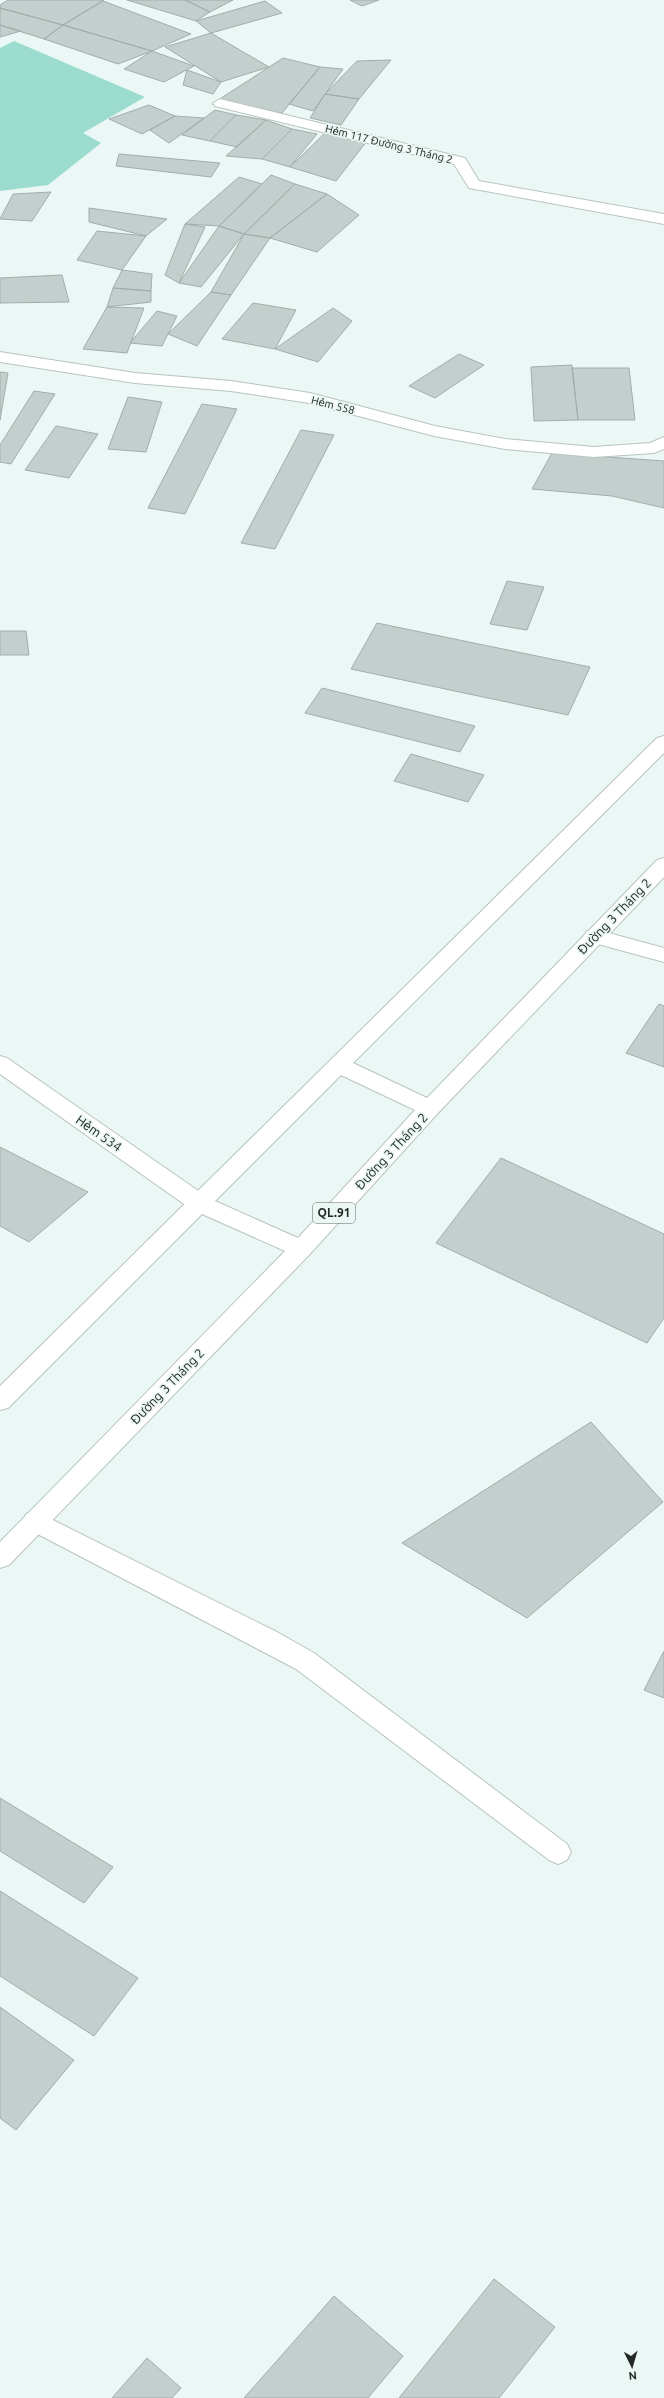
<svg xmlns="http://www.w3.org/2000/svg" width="664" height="2398" font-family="Ubuntu,sans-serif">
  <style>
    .green { fill: #9cdccf }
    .building { fill: #c2cfcc; stroke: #a1adaa }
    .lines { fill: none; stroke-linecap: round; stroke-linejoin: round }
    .lane-casing { stroke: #b7c4c1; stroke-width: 2 }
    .street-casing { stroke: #b7c4c1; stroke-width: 2 }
    .highway-casing { stroke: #b7c4c1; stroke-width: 2 }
    .lane { fill: #fff; fill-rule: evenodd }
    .street { fill: #fff; fill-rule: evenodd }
    .highway { fill: #fff; fill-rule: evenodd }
    .labels { text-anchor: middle; stroke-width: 3.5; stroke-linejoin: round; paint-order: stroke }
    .far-street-label { font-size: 11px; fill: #232826; stroke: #eaf7f4 }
    .shield { fill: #eaf7f4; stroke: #5f6664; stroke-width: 1 }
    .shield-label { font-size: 12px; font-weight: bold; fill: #232826 }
    .street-label { font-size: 13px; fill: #232826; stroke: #eaf7f4 }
  </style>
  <rect width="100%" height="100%" fill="#eaf7f4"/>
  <path class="green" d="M14 41 145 97 83 133 101 143 48 185 0 191V48Z"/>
  <path class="building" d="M8 0H104L63 25 0 8V5Z
    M127 0H185L210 12 196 21Z
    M185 0H233L210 12Z
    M350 0H379L362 6Z
    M103 1 191 34 152 51 63 25Z
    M265 1 282 13 211 33 196 21Z
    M0 8 63 25 44 39 0 25Z
    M0 25 21 31 0 37Z
    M63 25 152 51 118 64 44 39Z
    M211 33 269 67 221 82 165 47Z
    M152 51 194 66 164 82 124 69Z
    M283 58 320 67 282 113 212 104Z
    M391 60 359 99 325 94 357 61Z
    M320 67 343 69 313 111 289 104Z
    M187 70 221 82 213 94 183 85Z
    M325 94 359 99 341 125 310 118Z
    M149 105 175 116 142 134 109 119Z
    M215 110 236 115 210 141 182 135Z
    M236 115 266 120 237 147 210 141Z
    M175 116 204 118 169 143 150 130Z
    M266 120 292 129 262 159 226 156Z
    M292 129 317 134 290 167 262 159Z
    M329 129 367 141 336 181 290 167Z
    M119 154 220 163 211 177 116 166Z
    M271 175 295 184 244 234 219 226Z
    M239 177 262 184 219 226 185 224Z
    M295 184 327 194 270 238 244 234Z
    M51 192 32 221 0 219 13 194Z
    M327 194 359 215 317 252 270 238Z
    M89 208 167 219 146 236 89 222Z
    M185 224 205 227 179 283 165 275Z
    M219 226 244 234 201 287 179 283Z
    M97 231 146 236 122 270 77 260Z
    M244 234 270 238 231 295 211 292Z
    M122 270 152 274 151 291 113 288Z
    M62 275 69 302 0 303V278Z
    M113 288 151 291V302L107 307Z
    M211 292 231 295 197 346 168 334Z
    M253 303 296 310 275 349 222 339Z
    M107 307 144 308 127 353 83 349Z
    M333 308 352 321 318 362 275 349Z
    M157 311 177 316 162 346 130 343Z
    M459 354 484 365 435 398 409 386Z
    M572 365 578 420 534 421 531 367Z
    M572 368H629L635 420H578Z
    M0 372 8 373 0 420Z
    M34 391 55 394 11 464 0 462V445Z
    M128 397 162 402 146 452 108 449Z
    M202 404 237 409 185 514 148 508Z
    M56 426 98 434 69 478 25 470Z
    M301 430 334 435 275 549 241 543Z
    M552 453 664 461V508L612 496 532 489Z
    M507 581 544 587 527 630 490 624Z
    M377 623 590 667 568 715 351 669Z
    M0 631H26L29 655H0Z
    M322 688 475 726 460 752 305 713Z
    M411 754 484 775 468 802 394 781Z
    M659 1004 664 1006V1067L626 1053Z
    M0 1147 88 1192 29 1242 0 1226Z
    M501 1158 664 1234V1318L647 1343 436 1243Z
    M591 1422 663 1502 527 1618 402 1543Z
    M664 1651V1698L644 1690Z
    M0 1798 113 1867 84 1903 0 1851Z
    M0 1891 138 1978 94 2036 0 1976Z
    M0 2007 74 2060 16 2130 0 2118Z
    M494 2279 555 2327 499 2398H399Z
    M334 2296 403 2356 368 2398H244Z
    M147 2358 181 2388 172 2398H112Z"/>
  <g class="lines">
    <defs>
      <path id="lane" d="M0 1056 7 1058 207 1197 210 1203 207 1209 199 1211 191 1209 0 1074Z"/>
      <path id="street" d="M220 99 465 158 479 181 664 214V224L469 188 454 164 215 106 213 103Z
        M0 352 135 373 231 381 310 393 435 426 505 439 594 447 650 443 664 437V449L654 453 594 457 505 449 434 436 309 403 231 391 135 383 0 362Z
        M594 929 664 948V962L587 941 584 936 587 931Z
        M35 1511 277 1632 314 1653 567 1844 571 1852 567 1860 558 1864 549 1860 296 1669 26 1528 23 1521 26 1514Z"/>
      <path id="highway" d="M664 736V753L353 1063 427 1098 657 860 664 858V877L438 1113 309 1255 9 1565 0 1568V1542L285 1251 202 1214 8 1408 0 1410V1386L657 738ZM341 1075 415 1110 298 1238 215 1201Z"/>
    </defs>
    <use href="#lane" class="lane-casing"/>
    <use href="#street" class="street-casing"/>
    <use href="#highway" class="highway-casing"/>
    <use href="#lane" class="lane"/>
    <use href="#street" class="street"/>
    <use href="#highway" class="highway"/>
  </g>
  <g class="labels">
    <g class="far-street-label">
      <text transform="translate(389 144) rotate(14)" y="4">Hẻm 117 Đường 3 Tháng 2</text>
      <text transform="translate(333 405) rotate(14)" y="4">Hẻm 558</text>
    </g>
    <rect class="shield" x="313" y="1203" width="42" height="20" rx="3"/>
    <g class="shield-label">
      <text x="334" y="1217">QL.91</text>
    </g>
    <g class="street-label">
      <text transform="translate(614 916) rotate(-46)" y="5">Đường 3 Tháng 2</text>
      <text transform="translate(99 1133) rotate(35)" y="5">Hẻm 534</text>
      <text transform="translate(391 1151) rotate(-47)" y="5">Đường 3 Tháng 2</text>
      <text transform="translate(167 1386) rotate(-46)" y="5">Đường 3 Tháng 2</text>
    </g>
  </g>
  <g transform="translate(632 2366) rotate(175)" stroke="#eaf7f4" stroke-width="3" paint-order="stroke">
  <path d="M0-3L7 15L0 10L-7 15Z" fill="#232826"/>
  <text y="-6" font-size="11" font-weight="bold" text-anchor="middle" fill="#232826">N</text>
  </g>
</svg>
